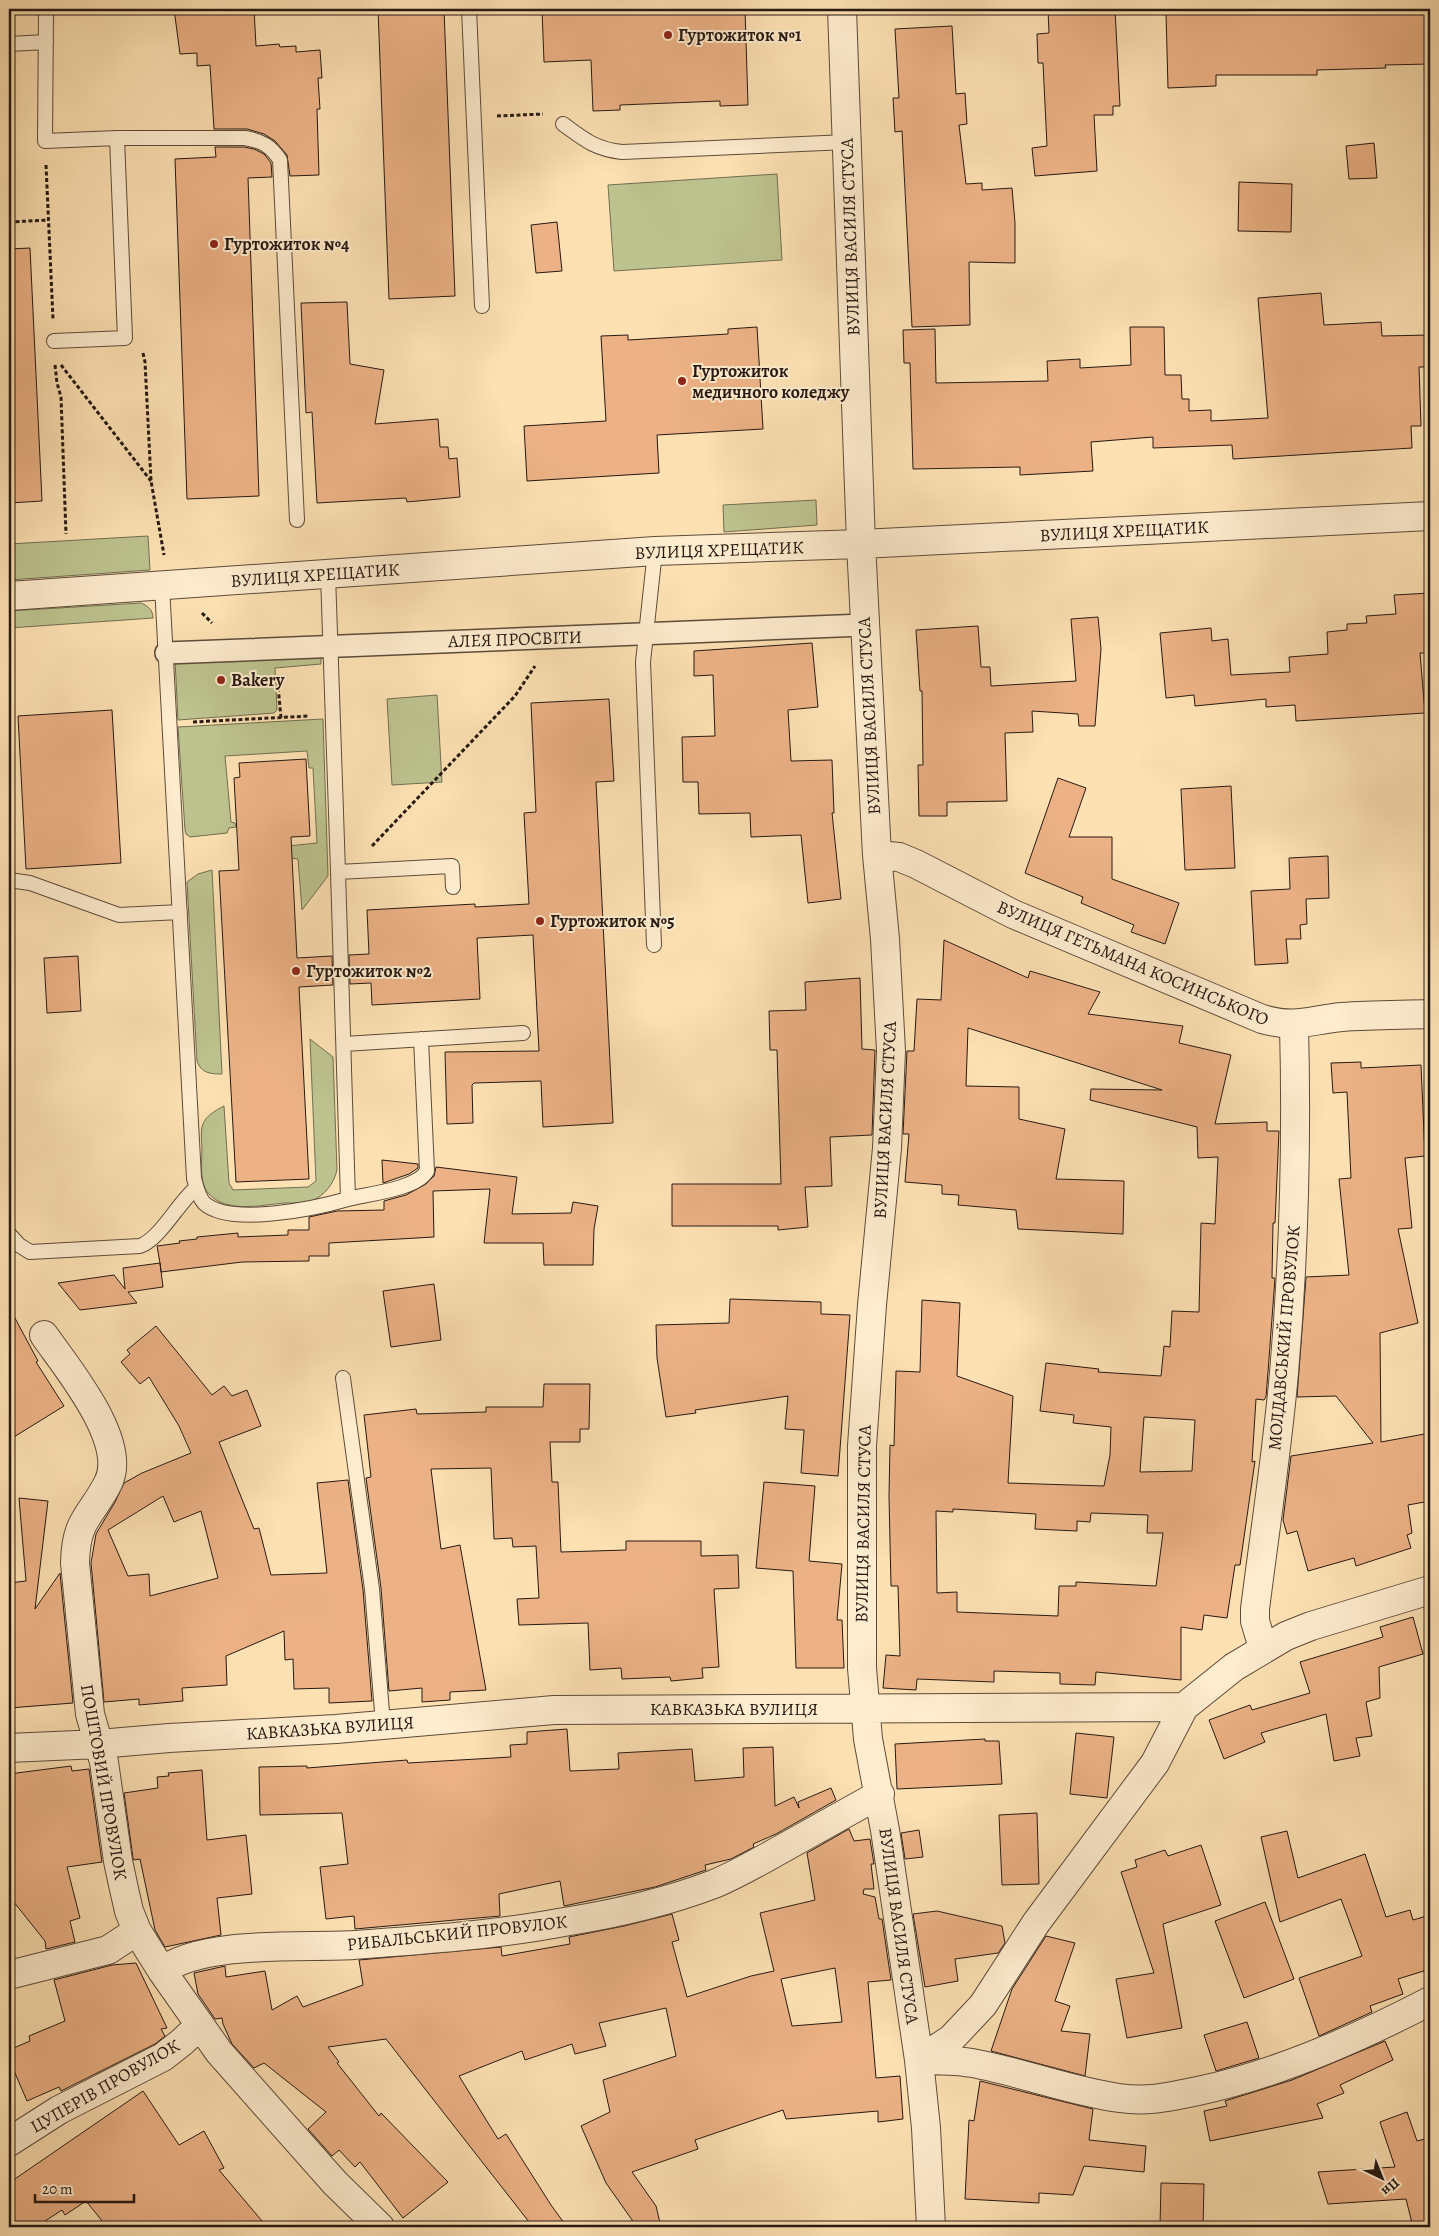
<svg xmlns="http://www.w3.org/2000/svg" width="1439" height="2236" font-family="Alegreya,serif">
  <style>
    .green { fill: #bdc38f; stroke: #726e50 }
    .building { fill: #ecb286; stroke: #261912; fill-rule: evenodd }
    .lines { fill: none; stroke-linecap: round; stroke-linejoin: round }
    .service-casing { stroke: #5c4b3a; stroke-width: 16 }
    .pedestrian-casing { stroke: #5c4b3a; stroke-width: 24 }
    .minor-casing { stroke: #5c4b3a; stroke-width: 30 }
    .tertiary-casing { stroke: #5c4b3a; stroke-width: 30 }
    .path { stroke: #261912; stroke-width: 3; stroke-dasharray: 4 2.5; stroke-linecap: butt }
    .service { stroke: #feecce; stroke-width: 14 }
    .pedestrian { stroke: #feecce; stroke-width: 21 }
    .minor { stroke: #feecce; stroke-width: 28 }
    .tertiary { stroke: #feecce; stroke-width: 28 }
    .poi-dot { fill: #8f2418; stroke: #feecce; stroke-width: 2 }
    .labels { text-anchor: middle; stroke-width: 4; stroke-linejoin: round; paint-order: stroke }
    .poi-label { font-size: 18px; font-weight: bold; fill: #261912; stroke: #feecce; text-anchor: start }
    .street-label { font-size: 18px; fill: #261912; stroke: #feecce }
  </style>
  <rect width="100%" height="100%" fill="#fde1b3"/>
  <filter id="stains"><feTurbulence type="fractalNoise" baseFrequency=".004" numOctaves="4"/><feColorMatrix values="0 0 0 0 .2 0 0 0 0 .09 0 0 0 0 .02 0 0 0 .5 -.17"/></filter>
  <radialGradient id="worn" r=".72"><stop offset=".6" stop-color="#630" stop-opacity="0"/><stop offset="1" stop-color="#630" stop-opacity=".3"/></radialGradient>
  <path class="green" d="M777 174 782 260 614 271 608 185Z
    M816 500 817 525 724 532 723 505Z
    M148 536 150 570 9 580V544Z
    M141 603C148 606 153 610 153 618L9 628V611Z
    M321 654V664L275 668 277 710 274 713 178 720 175 659Z
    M437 695 442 782 392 785 387 699Z
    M323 719 328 876 302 910 298 859 290 858 288 846 317 843 313 768H309L307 751 225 756 231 822 235 823 236 827 229 828 227 833 190 837 186 834 185 830 178 727Z
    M212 870 222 1074C210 1074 201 1073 197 1061L187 882 198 874Z
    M310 1039 333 1057 337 1170C334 1183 325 1196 311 1201 304 1204 293 1203 285 1203 261 1205 226 1214 208 1193 199 1183 202 1161 202 1148 200 1124 201 1118 224 1106L229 1183 233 1190 308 1187 316 1181Z"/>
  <path class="building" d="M174 9H254L256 46 279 44 280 47 296 46V52L320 50 322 78H318L320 109H317L319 175 290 176 287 155 275 141 264 134 247 129H214L210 65 197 66V53L180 54Z
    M378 9H444L455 296 389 299Z
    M542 9H745L748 105 720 106V101L620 105V110L593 111 591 60 544 62Z
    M1115 9 1120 106H1113V115H1094L1097 171 1035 176 1032 148 1047 146 1043 63H1038L1037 34 1049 33 1048 10Z
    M1305 9H1430V64L1385 65 1386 68 1317 70V75H1216V86L1168 88 1166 13 1305 11Z
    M952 26 956 94 965 93 967 124 959 125 966 184 982 183V190L1012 188 1015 223V263L969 262 970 325 912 327 902 131 895 132 893 98H899L895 29Z
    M1374 143 1377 178 1349 179 1346 146Z
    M215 147H244L254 149 264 154 271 163 272 177 248 178 259 496 187 499 175 159 216 157Z
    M1239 182 1292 184 1291 232 1238 231Z
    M557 222 562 271 536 273 531 225Z
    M30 248 42 501 9 503V249Z
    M1321 293 1324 325 1381 322 1382 336 1430 335V367H1419L1421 426H1411L1412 448 1233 459 1232 445 1153 448V437L1091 442 1093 471 1020 475V467L913 469 910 363H904L903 330 935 329 936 383 1048 381 1047 361 1080 359V368L1131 365 1130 327H1164L1165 375H1181L1182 399H1189V411L1211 410V421L1268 418 1258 298Z
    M347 302 350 364 384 370 375 424 438 419 440 447H448L449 459 457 458 460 497 407 502 406 498 317 503 312 412 306 413 301 303Z
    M757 327 763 429 657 435 659 473 527 481 524 426 606 421 601 336 628 335V340L728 334V329Z
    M1430 593V653H1420L1425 713 1296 721 1295 705 1266 707V699L1195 706 1194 695 1166 698 1160 633 1211 628 1212 641 1228 639 1231 675 1290 672 1289 657 1328 654 1327 632 1347 630V624L1367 623 1366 616 1396 614 1394 595Z
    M1098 617 1101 649 1095 726H1079L1078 714 1032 711 1033 732 1005 733 1007 801 947 802V816H919L918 765H923L922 691H920L916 630 978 626 981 667H990L991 686 1076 681 1071 619Z
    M812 643 818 707 788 710 791 761 832 760 834 813H832L841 899 808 903 801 835 751 837 750 813 699 814 698 782H683L682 737 715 736 713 675 694 676V651Z
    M609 699 614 781 596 782 613 1123 543 1127 541 1081 474 1083 472 1085 473 1123 447 1124 445 1052 539 1051 533 935 477 938 480 999 372 1005 371 983 350 984 349 955 369 954 367 910 475 904V907L529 904 524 813 536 812 531 703Z
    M112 710 121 863 26 869 18 716Z
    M306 759 310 836 291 837 297 958 332 956 333 985 299 987 309 1179 236 1182 219 871 239 870 234 778 240 777 239 763Z
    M1058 778 1086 788 1069 837H1112V879L1179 903 1165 944 1131 932 1134 925 1081 903 1083 897 1025 873Z
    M1231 786 1235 868 1185 870 1181 789Z
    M1328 856 1329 898 1306 899 1307 924 1300 925 1301 939H1286L1288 963 1255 965 1251 891 1290 889 1289 858Z
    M944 940 1028 978 1030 971 1100 992 1088 1014 1183 1026 1179 1043 1231 1055 1215 1124 1267 1122V1131H1279L1275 1223H1273L1272 1278H1275L1268 1372 1266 1397 1264 1400 1256 1399 1252 1462 1255 1461 1240 1565H1235L1227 1618 1204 1615 1202 1630 1181 1627V1680L1096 1672 1095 1685 1060 1684V1673L994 1671V1682L917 1679 916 1690 883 1688 886 1655 900 1656 898 1586H891L889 1496 890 1445 894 1446 896 1371 920 1372 922 1300 960 1303 957 1376 1013 1396 1008 1483 1104 1486 1110 1455 1111 1427 1073 1423 1074 1415 1040 1411 1046 1363 1099 1369 1098 1372 1161 1376 1164 1346 1170 1347 1172 1311 1199 1312 1201 1223 1215 1224 1218 1157 1198 1158 1197 1127 1090 1100 1091 1089 1162 1090 968 1028 966 1086 1019 1087V1119L1065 1129 1056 1179 1124 1181 1123 1234 1018 1229 1016 1210 958 1205 959 1195 942 1194V1185L905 1182 909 1134H903L907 1051H914L917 999 941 1000ZM1144 1417 1195 1420 1192 1471 1140 1472ZM953 1509 1036 1514 1035 1529 1077 1531V1521L1090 1522 1091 1513 1148 1515 1147 1533H1163L1156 1586 1076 1582V1586H1059L1058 1616 957 1612V1592L937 1593 936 1511 953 1512Z
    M78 956 81 1011 47 1013 44 958Z
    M860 978 862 1049 875 1050 872 1135 830 1137 832 1186 805 1187 808 1227 778 1230V1226H672V1184H781L777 1050H770L769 1011 806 1010 805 982Z
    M1361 1062V1068L1421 1065 1425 1156 1405 1158 1412 1228 1398 1229 1418 1323 1380 1333 1381 1442 1430 1433V1501L1408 1505 1412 1533 1407 1535 1411 1548 1356 1566 1354 1558 1308 1571 1297 1531 1287 1534 1283 1520 1291 1456 1373 1443 1336 1396 1297 1397 1306 1277 1349 1275 1339 1179 1351 1178 1347 1092 1333 1093 1331 1063Z
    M382 1160 418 1164V1168L409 1174 383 1183Z
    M436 1167 517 1177 512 1214 571 1213 573 1202 598 1206 594 1229 593 1265H544L543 1243H484L490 1189 433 1191 434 1237 329 1243V1256H309V1261L242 1262 161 1272 160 1263 163 1287 128 1292 137 1303 80 1310 58 1283 114 1275 125 1289 123 1268 160 1263 157 1246 180 1243 179 1241 197 1239V1237L238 1233V1237L288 1235V1230H309V1217L337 1211 384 1210V1201L406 1195 426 1184 434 1176Z
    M434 1284 441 1340 391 1347 383 1291Z
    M730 1299 821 1302V1314L850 1315 838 1476 801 1473 804 1430 785 1429 788 1396 695 1410 696 1413 666 1417 657 1358 656 1325 729 1323Z
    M9 1307 38 1361 36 1362 64 1406 9 1440Z
    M156 1326 212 1395 224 1386 232 1396 247 1390 261 1426 219 1442 254 1529 259 1528 271 1575 327 1573 317 1483 348 1480 363 1590 372 1701 329 1703V1688L294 1689 293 1659 285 1660 284 1631 226 1656 227 1685 182 1688 183 1701 139 1705V1699L104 1702 91 1563 96 1534 115 1502 124 1483 142 1473 191 1453 179 1426 149 1377 140 1384 121 1362 130 1354 127 1350ZM163 1496 174 1522 201 1511 218 1578 150 1596 149 1574 128 1576 108 1530Z
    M544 1384H590L589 1429H580V1442H550L552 1482H558L561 1552 626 1550V1541H701V1556L738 1555 739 1588 714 1589 719 1667 702 1668 703 1678 671 1681 670 1677 622 1679 621 1668 590 1670 588 1623 519 1625 517 1599 539 1598 536 1546 513 1547 512 1538 494 1539 491 1468 431 1469 441 1549 460 1545 486 1690 450 1692V1700L422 1702V1688L389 1691 381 1588 366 1478 371 1477 364 1415 416 1409 417 1414 486 1412V1407H543Z
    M764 1482 815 1486 809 1561 842 1564 837 1620H842L844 1668H796L793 1571 756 1568Z
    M19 1498 48 1501 35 1609 60 1573 73 1703 9 1708V1583L26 1581Z
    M1413 1617 1423 1654 1379 1667 1380 1698 1366 1702 1372 1736 1356 1738 1360 1756 1334 1761 1326 1714 1261 1733 1265 1742 1224 1759 1209 1720 1250 1705 1252 1710 1310 1693 1300 1662 1383 1637 1380 1627Z
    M567 1729 570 1771 619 1769 618 1753 692 1749 695 1781 744 1777 743 1748 773 1747 775 1806 794 1797 799 1808 798 1802 831 1788 836 1800 776 1834 753 1844 754 1847 731 1859 705 1865 706 1870 655 1887 564 1906 560 1881 499 1894 500 1916 355 1929 354 1916 326 1919 320 1867 348 1864 342 1813 260 1815 259 1767 307 1766V1768L407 1760 408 1763 511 1757 510 1745 527 1744V1732Z
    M1076 1733 1114 1737 1107 1798 1070 1794Z
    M985 1739V1741H999L1002 1784 897 1789 895 1744Z
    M71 1766 72 1771 89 1769 102 1862 67 1867 80 1918 70 1921 75 1942 46 1949 45 1941 9 1896V1774Z
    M202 1770 207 1840 246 1835 252 1894 217 1898 221 1935 165 1947 155 1930 140 1859 134 1860 133 1858 124 1793 158 1788 157 1777 169 1776 168 1773Z
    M1037 1813 1039 1884 1002 1885 999 1815Z
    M849 1829 854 1841 870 1839 874 1864H871L874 1889H864L863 1894 875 1897 879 1919H882L891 1980 868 1982 876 2078 900 2076 903 2119 878 2122V2111L786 2119 783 2110 695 2140 698 2149 632 2172 656 2206 661 2227H637L606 2183 581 2126 610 2112 603 2080 676 2056 666 2008 599 2023 606 2046 575 2054 572 2044 525 2060 522 2051 459 2076 498 2139 506 2134 551 2205 567 2227H533L386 2039 328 2047 339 2062 337 2063 379 2116 381 2113 448 2182 403 2218 360 2162 355 2167 339 2150 332 2156 308 2129 326 2112 264 2063 254 2068 232 2044 223 2024 222 2018 215 2019 198 1994 194 1973 225 1966 226 1977 265 1971 272 2010 297 1996 303 2007 363 1985 359 1960 501 1947 502 1956 570 1944 569 1937 624 1926 672 1914 679 1940 672 1942 687 1997 751 1976 774 1971 760 1913 815 1900 807 1853ZM835 1968 842 2022 792 2026 781 1979Z
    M919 1830 923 1857 905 1859 901 1833Z
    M1287 1831 1298 1878 1365 1854 1386 1917 1410 1910 1413 1920 1430 1915V1969L1398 1979 1403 1994 1370 2006 1372 2012 1319 2036 1299 1978 1362 1956 1341 1899 1280 1922 1261 1837Z
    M1201 1845 1221 1905 1163 1924 1182 2028 1127 2038 1116 1979 1154 1973 1121 1872 1137 1867 1135 1860 1165 1850 1168 1856Z
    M1265 1902 1294 1979 1244 1998 1215 1921Z
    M937 1911 1002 1926 1005 1943 998 1953 955 1959 958 1981 925 1987 913 1914Z
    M1046 1936 1075 1943 1055 2001 1070 2006 1061 2031 1090 2034 1085 2076 991 2051 1012 1989Z
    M136 1963 167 2028 161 2029 165 2036 155 2044 61 2091 59 2087 27 2101 9 2059V2050L30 2041 29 2036 65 2021 54 1980 112 1965Z
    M1247 2022 1259 2058 1216 2071 1204 2035Z
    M1385 2041 1393 2060 1340 2085 1344 2093 1317 2104 1323 2118 1210 2141 1204 2111 1227 2106 1225 2101 1292 2080Z
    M980 2081 1093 2109 1089 2140 1146 2146 1144 2172 1084 2166 1073 2195 1039 2193V2203L965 2199 969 2120 974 2121Z
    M143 2091 179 2145 204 2131 224 2168 219 2170 267 2227H107L86 2201 65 2215 62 2210 36 2227H9V2183Z
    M1407 2112 1417 2141 1425 2139 1430 2152V2227H1413L1406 2199 1328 2204 1318 2172 1395 2167 1380 2122Z
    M1161 2183 1204 2184 1203 2227H1160Z"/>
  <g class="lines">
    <defs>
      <path id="service" d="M46 9 45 141 117 138 125 338 54 341
        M469 9 482 306
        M9 44 46 42
        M563 124C585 140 595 149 622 152L847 142
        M117 138H245C262 141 271 146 280 160L297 520
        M328 574 338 872 452 866 453 887
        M162 586 194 1178C196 1186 198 1196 204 1203 230 1227 317 1208 348 1199L338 872
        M9 880 30 883 119 915 180 912
        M654 945 643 662 655 551
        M344 1044 523 1033
        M348 1199C368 1194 417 1189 427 1171L421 1039
        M9 1234 19 1245 30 1252 140 1246C160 1239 178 1203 196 1188
        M343 1378 372 1589 383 1724"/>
      <path id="pedestrian" d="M166 653 864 625"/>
      <path id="minor" d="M877 855 899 857 916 864 1013 914 1262 1019C1297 1029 1309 1020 1342 1017 1371 1015 1401 1015 1430 1014
        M44 1335C67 1368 129 1442 108 1483 90 1518 76 1519 75 1563L90 1714 104 1762 118 1861 124 1889 129 1911 137 1931 162 1971 219 2052 335 2183 380 2227
        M1263 1648 1255 1621V1609C1265 1530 1277 1452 1284 1373 1294 1257 1297 1141 1294 1025
        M9 1748 99 1744 169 1738 336 1729 554 1710 1184 1707 1234 1667 1286 1636 1311 1626 1430 1590
        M162 1971C203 1940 302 1948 354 1945 424 1940 495 1935 564 1922 614 1914 667 1902 714 1884 736 1875 757 1863 778 1851 812 1832 846 1813 880 1794
        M9 1975 108 1950 137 1931
        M919 2060C937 2060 954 2060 972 2063 1022 2072 1069 2091 1119 2098 1149 2102 1169 2097 1198 2091 1278 2074 1357 2039 1430 2001
        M919 2060 951 2039 983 2005 1036 1923 1155 1763 1184 1707
        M9 2142 59 2110 163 2057 182 2042 199 2026
        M931 2227 926 2128 919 2060 885 1830 868 1739 862 1668V1446L872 1305 887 1148 891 1051 885 939 877 855 861 544 1430 516"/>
      <path id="tertiary" d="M9 596 655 551 861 544 842 9"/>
    </defs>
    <use href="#service" class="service-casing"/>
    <use href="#pedestrian" class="pedestrian-casing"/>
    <use href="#minor" class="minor-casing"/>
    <use href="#tertiary" class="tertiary-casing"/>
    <path class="path" d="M497 116 543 114
      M46 165 53 319
      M9 222 48 220
      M143 353 145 362 151 481 164 555
      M55 365 57 383 61 397 66 534
      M61 365 151 481
      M202 613 212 623
      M277 675 281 718
      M193 722 309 716
      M372 846 515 696 535 666"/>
    <use href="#service" class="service"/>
    <use href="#pedestrian" class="pedestrian"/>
    <use href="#minor" class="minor"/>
    <use href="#tertiary" class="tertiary"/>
  </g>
  <g class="poi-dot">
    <circle cx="668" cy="35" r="5"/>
    <circle cx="214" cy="244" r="5"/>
    <circle cx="682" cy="381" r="5"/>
    <circle cx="221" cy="680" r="5"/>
    <circle cx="540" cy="921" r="5"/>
    <circle cx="296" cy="971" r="5"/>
  </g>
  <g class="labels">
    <g class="poi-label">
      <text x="678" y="41">Гуртожиток №1</text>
      <text x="224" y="250">Гуртожиток №4</text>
      <text x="692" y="377">Гуртожиток<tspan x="692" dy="21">медичного коледжу</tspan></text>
      <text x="231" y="686">Bakery</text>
      <text x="550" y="927">Гуртожиток №5</text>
      <text x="306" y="977">Гуртожиток №2</text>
    </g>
    <g class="street-label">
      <text transform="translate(850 237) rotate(-92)" y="6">ВУЛИЦЯ ВАСИЛЯ СТУСА</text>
      <text transform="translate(1124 531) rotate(-3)" y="6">ВУЛИЦЯ ХРЕЩАТИК</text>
      <text transform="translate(719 550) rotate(-2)" y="6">ВУЛИЦЯ ХРЕЩАТИК</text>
      <text transform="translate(315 575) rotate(-4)" y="6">ВУЛИЦЯ ХРЕЩАТИК</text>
      <text transform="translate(515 639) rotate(-2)" y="6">АЛЕЯ ПРОСВІТИ</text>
      <text transform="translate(869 716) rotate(-93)" y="6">ВУЛИЦЯ ВАСИЛЯ СТУСА</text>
      <text transform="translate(1133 963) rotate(23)" y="6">ВУЛИЦЯ ГЕТЬМАНА КОСИНСЬКОГО</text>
      <text transform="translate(885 1120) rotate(-87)" y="6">ВУЛИЦЯ ВАСИЛЯ СТУСА</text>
      <text transform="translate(1284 1338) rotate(-85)" y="6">МОЛДАВСЬКИЙ ПРОВУЛОК</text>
      <text transform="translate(863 1524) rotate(-89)" y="6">ВУЛИЦЯ ВАСИЛЯ СТУСА</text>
      <text x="734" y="1715">КАВКАЗЬКА ВУЛИЦЯ</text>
      <text transform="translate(330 1728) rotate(-4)" y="6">КАВКАЗЬКА ВУЛИЦЯ</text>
      <text transform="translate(104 1782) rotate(80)" y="6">ПОШТОВИЙ ПРОВУЛОК</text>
      <text transform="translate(899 1926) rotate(82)" y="6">ВУЛИЦЯ ВАСИЛЯ СТУСА</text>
      <text transform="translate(457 1933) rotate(-6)" y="6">РИБАЛЬСЬКИЙ ПРОВУЛОК</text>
      <text transform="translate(105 2086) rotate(-30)" y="6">ЦУПЕРІВ ПРОВУЛОК</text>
    </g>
  </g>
  <rect width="1439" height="2236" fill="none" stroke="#fde1b3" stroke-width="30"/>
  <rect x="10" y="10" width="1419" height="2216" fill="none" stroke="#261912" stroke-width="2.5"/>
  <rect x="15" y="15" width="1409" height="2206" fill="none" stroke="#261912"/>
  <g transform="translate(1382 2178) rotate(137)" stroke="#feecce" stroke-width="4" paint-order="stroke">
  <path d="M0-4L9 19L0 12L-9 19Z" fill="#261912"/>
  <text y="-8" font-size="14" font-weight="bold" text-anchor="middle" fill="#261912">Пн</text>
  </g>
  <path d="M35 2194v8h99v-8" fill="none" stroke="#261912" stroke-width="2.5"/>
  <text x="42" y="2194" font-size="15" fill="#261912" stroke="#feecce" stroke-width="4" paint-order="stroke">20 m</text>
  <rect width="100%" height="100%" filter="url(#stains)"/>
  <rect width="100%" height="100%" fill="url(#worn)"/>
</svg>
